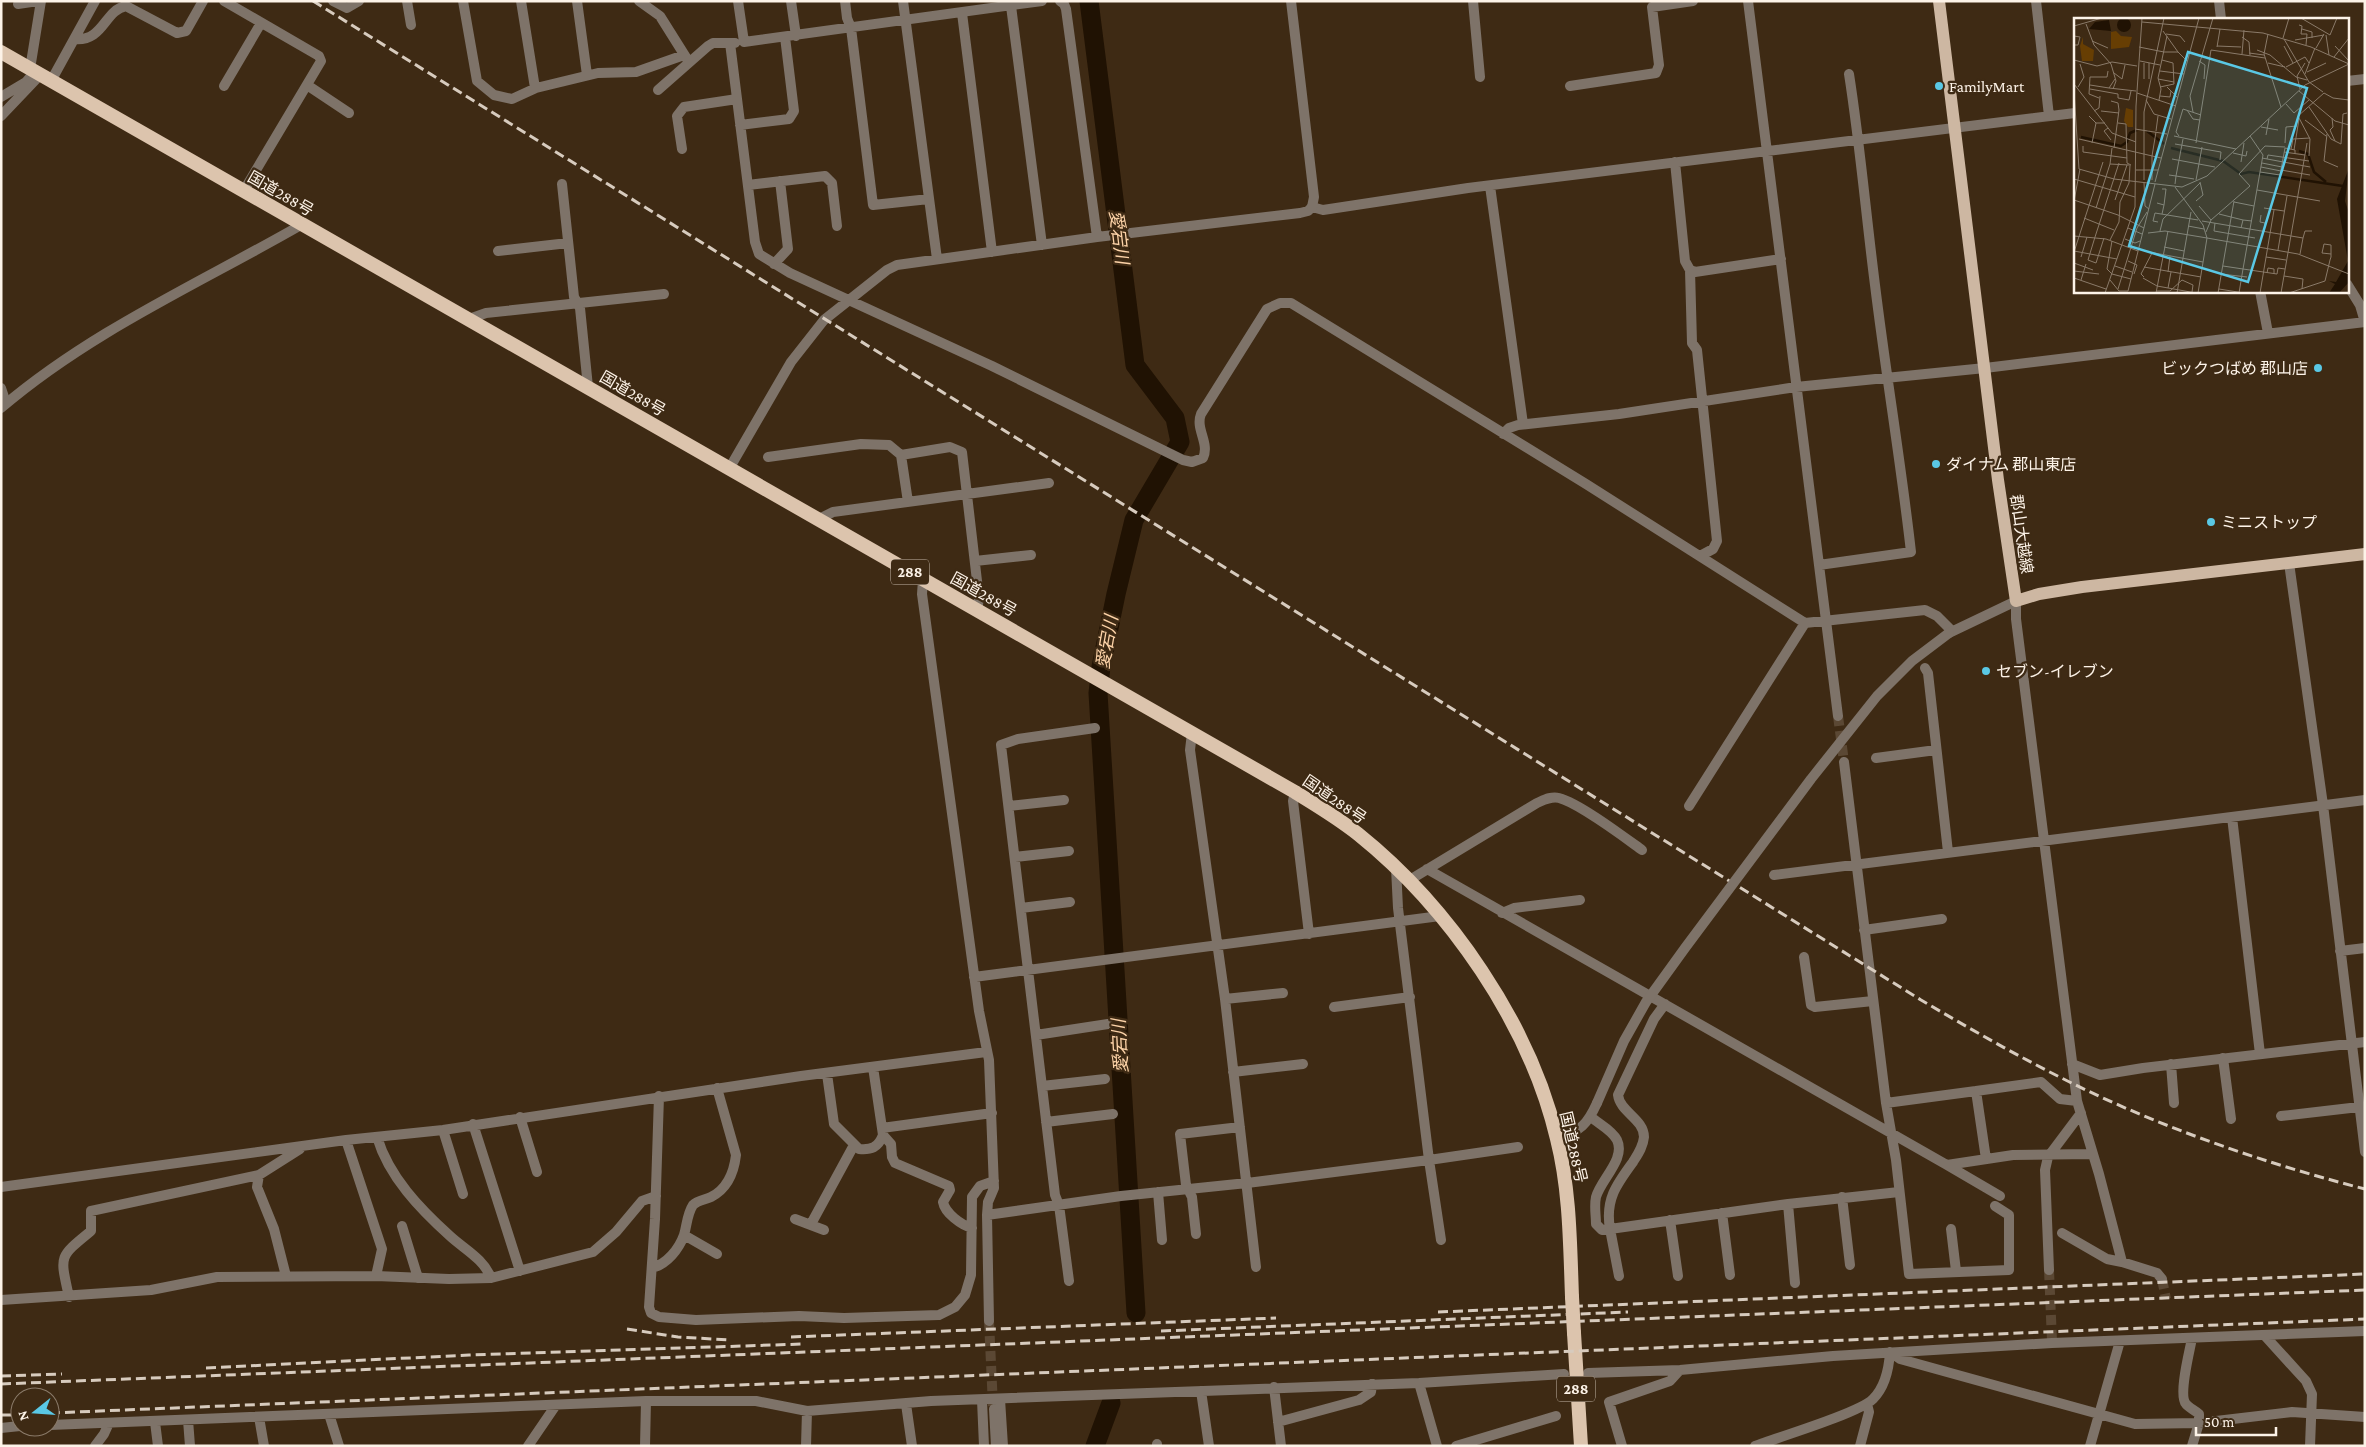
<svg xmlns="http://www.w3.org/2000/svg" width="2366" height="1447" font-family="'Crimson Pro','Noto Sans JP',serif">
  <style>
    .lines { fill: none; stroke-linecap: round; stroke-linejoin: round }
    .river { stroke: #201203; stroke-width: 19 }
    .minor-tunnel { stroke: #5b4834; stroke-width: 10; stroke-dasharray: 10 5; stroke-linecap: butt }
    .minor { stroke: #7e7369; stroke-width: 10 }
    .tertiary { stroke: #7e7369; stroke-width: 10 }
    .primary { stroke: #cdb7a2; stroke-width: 12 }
    .trunk { stroke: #dcc4ad; stroke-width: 14 }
    .rail { stroke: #d7cbbe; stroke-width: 3; stroke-dasharray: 10 5; stroke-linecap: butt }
    .tertiary-bridge { stroke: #7e7369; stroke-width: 10 }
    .trunk-bridge { stroke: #dcc4ad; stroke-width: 14 }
    .poi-dot { fill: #5ac8e5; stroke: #3e2a14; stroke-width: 2 }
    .labels { text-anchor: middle; stroke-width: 4.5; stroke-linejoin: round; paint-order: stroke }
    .shield { fill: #3e2a14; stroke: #c4b7a8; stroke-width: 1 }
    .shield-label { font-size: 15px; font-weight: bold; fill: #fdf3e8 }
    .poi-label { font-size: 16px; fill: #fdf3e8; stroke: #3e2a14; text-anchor: start }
    .street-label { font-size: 16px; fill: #fdf3e8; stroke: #3e2a14 }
    .water-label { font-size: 18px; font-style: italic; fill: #fdd3a8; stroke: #3e2a14 }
    .inset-river { fill: none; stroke: #201203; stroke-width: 2.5 }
    .inset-road { fill: none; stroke: #8a7a69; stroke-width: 1 }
    .view { fill: #5ac8e5; fill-opacity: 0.15; stroke: #5ac8e5; stroke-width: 2.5 }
    .inset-edge { fill: none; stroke: #fdf3e8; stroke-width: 2.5 }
  </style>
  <rect width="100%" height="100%" fill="#3e2a14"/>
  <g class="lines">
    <path class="river" d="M1089 1 1135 365 1175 418 1180 442 1134 520 1116 594 1101 667 1098 693 1136 1313
      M1095 1446 1111 1403"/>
    <path class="minor-tunnel" d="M1838 716 1844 762
      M2049 1270 2052 1341
      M2162 1279 2166 1299
      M989 1321 993 1406"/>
    <path class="minor" d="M224 1 319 56 321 61 243 192
      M333 1 347 8 359 1
      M407 1 411 25
      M463 1 477 81 494 95 512 99 536 88 598 73 636 72 684 55
      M521 1 535 88
      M577 1 587 75
      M639 1 660 16 687 59
      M738 1 744 42 1042 1
      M791 1 796 36
      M845 1 847 18 851 28 873 205 929 199
      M903 1 937 259
      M1060 1 1064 4 1066 9 1097 237
      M1473 1 1480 77
      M1748 1 1838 716
      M2036 1 2049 116
      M2219 1 2221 19
      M18 4 38 1
      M1011 6 1042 245
      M962 13 992 252
      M74 39C104 42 104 10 126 6L177 33 186 31 203 1
      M730 43 755 242 759 254 790 273 992 366 1183 460 1192 462 1203 458C1210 443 1195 429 1201 414L1267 309 1280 303H1291L1586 484 1805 623
      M30 69 41 1
      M51 81 95 1
      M2347 81 2365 79
      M307 85 349 113
      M224 86 261 23
      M1570 86 1656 73 1659 65 1652 7 1693 1
      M658 90 708 46 713 43H735
      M1 97 26 82 32 75
      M1 116 40 75
      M740 125 789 119 794 111 785 37
      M682 149 677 116 684 107 737 99
      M1675 162 1685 261 1690 270 1695 272 1781 259
      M562 184 574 297 580 308 588 387
      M748 185 825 176 832 183 837 226
      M1490 186 1523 424
      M498 251 568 243
      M774 264 788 249 780 181
      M1690 270 1692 343 1697 350 1717 541 1713 549 1700 556
      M2260 291 2268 333
      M469 319 486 313 664 294
      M1 388 6 403
      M1503 434 1509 428 1518 425 1619 414 1796 387 1985 368 2365 322 2360 305 2347 284
      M901 455 950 447 962 452 979 598 977 611
      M768 457 861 444 889 445 901 455 908 502
      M729 469 791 362 824 320 887 270 897 265 1097 237 1300 213 1308 211 1312 207 1323 210 1468 188 2075 113
      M819 519 833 512 1049 483
      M975 561 1031 555
      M2289 563 2323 805 2365 1152
      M1819 565 1911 552C1901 463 1886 375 1875 285 1866 215 1860 144 1849 74
      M923 580 922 594 979 1011 989 1060 994 1188 988 1202 987 1215 989 1321
      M2016 601V619L2077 1101 2099 1174 2122 1262 2157 1273 2162 1279
      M1925 668 1928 673 1948 852
      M1192 733 1190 750 1225 999 1256 1267
      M1876 758 1936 750
      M1844 762 1886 1103 1896 1160 1909 1274 2009 1270V1215L1995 1206
      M1295 792 1293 801 1309 934
      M1009 806 1064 800
      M1689 806 1805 623 1925 610 1937 616 1952 631
      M2232 817 2260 1054
      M1015 857 1069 851
      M1427 869 1947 1165 2013 1155 2093 1154
      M1774 875 2365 800
      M1408 881 1537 803C1544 800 1551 796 1559 798 1579 803 1624 837 1642 850
      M1021 908 1070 902
      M1502 913 1514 908 1580 900
      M1864 930 1942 919
      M2340 951 2365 948
      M1804 957 1811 1005 1815 1007 1873 1001
      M974 977 1440 916
      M1225 999 1283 993
      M1334 1007 1410 997
      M1036 1035 1108 1024
      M2223 1058 2231 1119
      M2072 1064 2100 1075 2143 1068 2365 1042
      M2171 1064 2174 1103
      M1233 1072 1303 1064
      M827 1074 834 1124 859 1149C871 1150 878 1148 883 1135L873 1067
      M1042 1086 1105 1079
      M1976 1091 2041 1082 2060 1099 2077 1101
      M659 1096 655 1219 649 1307 651 1313 659 1317 696 1320 799 1316 844 1318 939 1315 955 1307 965 1295 971 1275 972 1197 980 1186 994 1181
      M1886 1103 1976 1091 1986 1159
      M2281 1116 2359 1107
      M520 1117 537 1172
      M1591 1117C1599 1124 1612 1130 1617 1140 1626 1159 1601 1179 1596 1197 1594 1206 1596 1215 1596 1224L1602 1230 1610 1229C1605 1200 1616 1185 1633 1162 1638 1154 1643 1147 1644 1137 1644 1119 1620 1112 1618 1095L1654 1019 1665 1004
      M1046 1122 1113 1114
      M473 1124 520 1271
      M882 1128 992 1113
      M443 1130 463 1194
      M883 1135 891 1144 892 1157 895 1163 949 1186 950 1190 943 1202C945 1213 961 1225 972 1228
      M377 1137C389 1177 420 1209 450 1236 464 1249 484 1259 491 1278
      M346 1140 382 1249 376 1276
      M1947 1165 2000 1196
      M1 1187 346 1140 443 1130 801 1076 986 1052
      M1158 1192 1162 1240
      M1842 1197 1850 1265
      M1722 1213 1730 1275
      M987 1215 1121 1196 1247 1183 1429 1160 1398 908 1396 868
      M795 1219 824 1230
      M1670 1220 1678 1276
      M811 1224 854 1145
      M402 1226 418 1278
      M1951 1229 1956 1271
      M2062 1233 2107 1259 2122 1262
      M1196 1234 1192 1197 1186 1185 1180 1134 1240 1127
      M684 1235 717 1254
      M1441 1240 1429 1160 1518 1147
      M652 1268C667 1264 679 1249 684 1235 687 1225 687 1214 693 1205 698 1200 705 1200 711 1197 727 1189 734 1172 736 1155L717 1088
      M2049 1270 2045 1170 2048 1157 2081 1113
      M286 1276 274 1229 257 1187 259 1175 300 1149
      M1619 1276 1610 1229 1788 1204
      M1069 1281 1059 1205 1055 1195 1001 745 1018 739 1095 728
      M1795 1283 1788 1204 1899 1192
      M69 1297C60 1255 58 1258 91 1231V1211L259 1175
      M1 1300 151 1290 217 1277 376 1276 449 1279 491 1278 593 1252 616 1232 642 1201 656 1196
      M2265 1336 2306 1381 2312 1394 2310 1446
      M1890 1352 1900 1359 2135 1424 2199 1423 2292 1412 2365 1417
      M1588 1373 1680 1370 1833 1356 2052 1343 2365 1331
      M1419 1383 1437 1446
      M1274 1387 1281 1446
      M1201 1391 1209 1446
      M1000 1399 1003 1446
      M982 1400 984 1446
      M906 1404 912 1446
      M994 1409 996 1446
      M329 1414 339 1446
      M259 1417 264 1446
      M188 1420 190 1446
      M155 1422 158 1446
      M1278 1422 1359 1400 1371 1392 1372 1384
      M50 1425 646 1401H756L807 1411 931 1401 1419 1383 1564 1374
      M1 1428 20 1426
      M1157 1444V1446
      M95 1446 104 1434 109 1423
      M528 1446 556 1405
      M645 1446 646 1401
      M806 1446 807 1411
      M1456 1446 1556 1416
      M1622 1446 1609 1402 1670 1381 1680 1370
      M1755 1446C1779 1437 1859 1413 1873 1399 1885 1387 1889 1368 1890 1352
      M1860 1446 1869 1412 1867 1404
      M2090 1446 2120 1341
      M2192 1446 2199 1423V1414C2195 1410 2189 1408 2186 1404 2178 1395 2190 1350 2192 1338"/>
    <path class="tertiary" d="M1291 1 1314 197 1312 207
      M1 408C91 331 200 283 301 225
      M1949 633 2016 601
      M1558 1139C1581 1130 1587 1125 1597 1103"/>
    <path class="primary" d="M1939 1 1998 480 2016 601 2039 594 2082 587 2365 554"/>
    <path class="trunk" d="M1 52 1295 792C1316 805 1338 818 1358 834 1449 907 1530 1024 1557 1139 1570 1190 1570 1244 1572 1297
      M1574 1333 1581 1446"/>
    <path class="rail" d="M313 1 1921 1000C1984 1037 2047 1073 2114 1103 2195 1139 2279 1167 2365 1189
      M1438 1312 2365 1274
      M627 1329 678 1337 731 1340
      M1161 1331 1628 1312
      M791 1337 1276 1318
      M206 1368 469 1355 803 1344
      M1 1376 62 1374
      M1 1384 2365 1290
      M50 1413 2365 1319
      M1 1415H20"/>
    <path class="tertiary-bridge" d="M1597 1103 1624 1041 1646 1002 1685 948 1811 779 1877 696 1912 661 1949 633"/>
    <path class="trunk-bridge" d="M1572 1297 1574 1333"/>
  </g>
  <g class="poi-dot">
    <circle cx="1939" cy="86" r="5"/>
    <circle cx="2318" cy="368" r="5"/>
    <circle cx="1936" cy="464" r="5"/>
    <circle cx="2211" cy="522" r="5"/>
    <circle cx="1986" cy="671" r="5"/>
  </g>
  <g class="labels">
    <g class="shield">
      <rect x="891" y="559.5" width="38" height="25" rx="4"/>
      <rect x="1557" y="1376.5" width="38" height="25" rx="4"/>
    </g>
    <g class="shield-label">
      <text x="910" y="577">288</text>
      <text x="1576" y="1394">288</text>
    </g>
    <g class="poi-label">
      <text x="1949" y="92">FamilyMart</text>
      <text x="2308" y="374" text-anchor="end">ビックつばめ 郡山店</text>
      <text x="1946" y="470">ダイナム 郡山東店</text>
      <text x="2221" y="528">ミニストップ</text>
      <text x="1996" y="677">セブン-イレブン</text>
    </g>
    <g class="street-label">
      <text transform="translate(281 193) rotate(30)" y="6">国道288号</text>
      <text transform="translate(633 393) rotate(30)" y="6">国道288号</text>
      <text transform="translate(2022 534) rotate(82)" y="6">郡山大越線</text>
      <text transform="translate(984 594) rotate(29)" y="6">国道288号</text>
      <text transform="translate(1335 799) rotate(34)" y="6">国道288号</text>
      <text transform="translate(1574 1147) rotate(77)" y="6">国道288号</text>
    </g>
    <g class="water-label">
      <text transform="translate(1119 237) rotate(83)" y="6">愛宕川</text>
      <text transform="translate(1107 642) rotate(-80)" y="6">愛宕川</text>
      <text transform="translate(1120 1046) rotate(-93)" y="6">愛宕川</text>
    </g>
  </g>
  <g transform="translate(2074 18)">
    <rect width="275" height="275" fill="#3e2a14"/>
    <path d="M9 19V26L20 32 19 43H8L6 28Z" fill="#673e03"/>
    <path d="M42 13 47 18 58 19 55 29 37 31V14Z" fill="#673e03"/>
    <path d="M52 90 59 92V109H54L50 103Z" fill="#673e03"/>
    <path d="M43 7a7 7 0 1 1 14 0a7 7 0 1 1-14 0ZM35 2 37 13 15 11 21 4ZM275 150 271 183 275 195V264L265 275H255L261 266 255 263 262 264 274 243 263 181Z" fill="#201203"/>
    <path class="inset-river" d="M73 113 90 126M7 119 47 128 53 124 56 115 63 112M97 130 149 143 167 156 175 154 269 168M225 133 234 136 240 154 252 164"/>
    <path class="inset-road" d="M227 0 256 17 263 0M68 4 189 15 237 29 275 46M12 6 20 27 37 46 42 63 39 71M225 7 228 8 227 16H233L232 27M0 8 28 0M228 11 238 14V20M89 13 104 34M92 16 106 18 111 24M194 16 190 36 207 89M252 17 255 37M0 18 6 19 4 27H0M168 19 175 24 176 37M209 20 215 0M210 21 235 64 249 74M221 22 250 17M18 23 34 30M143 28 167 29M210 28 219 45M261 28 275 43M65 29 90 34H104L113 43M143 29 146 11M242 30 250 16M183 32 196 37 222 59 233 62M175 35 190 37M168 36 170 12M260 39 275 20M0 42 23 48 38 44 63 48M66 43 86 47M125 43 131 47 130 61M70 45V61M75 45V61M194 45 211 49M212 49 231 39 235 45M86 53 110 56M233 54 252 45M40 55 48 61 51 47M231 56 241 30M41 61 35 70 62 73M84 61 100 64M0 66 38 115 62 124M16 67 35 70M4 69 10 59 6 46M86 69 100 66 99 45 88 42M93 69 104 80M16 71 44 76M226 71 223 58 231 45M0 73 5 151 40 161 108 169 133 158 231 67 275 46M225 73 261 103 275 107M63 75 102 88M44 76V80L55 82 57 73M86 78 96 79 97 73M25 80 15 76 16 59H33L34 53M72 82 80 96 97 101M85 82 87 71 84 60 93 18M37 83 44 85 45 92 40 130M212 86 220 95 235 82M235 89 257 121 267 126 269 96 273 95M113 92 119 101 126 102M20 93 25 90 26 78M27 93 45 95M119 94 116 78 139 0M15 98 22 105H31M258 100 259 109 256 112 261 123M231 102 252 118M44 105 52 106 53 145 57 147M187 109 204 112M34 110 30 113 37 122M61 111 93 116M82 113 84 98M253 116 250 143 264 149M192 117 195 101M100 118 162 131M105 118 102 114 109 91 127 97M5 121 87 140M109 121 102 158 120 161M18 125 22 105M122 125 137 32 191 40M211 125 212 109 223 108M101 126 147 134 146 142M9 128V134L53 140M217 131 219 121 236 120M220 132 225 101M210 134 231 137M159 135 172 138 173 133M78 138 82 114M235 138 236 121 224 98 250 75 259 80 275 82M188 140 236 149M98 141 141 149M193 141 194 137 235 143M167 144 170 125M188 145 208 149M36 146 55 147M187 149 207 153M62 152H84M207 152 236 157M186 154 206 157 211 130 221 132V136M95 157 102 158 101 166M0 161 61 179M70 162V94L90 0M78 162V138M122 162 128 129M70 164 71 188 75 191M81 164 125 0M88 171H92L90 187M183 172 246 183M0 182 44 197 70 210M41 182 53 147M0 183 6 151M122 183 129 177 126 164M160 184 180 188M83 185 90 187 88 196M125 188 137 202 132 214M22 190 36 146 38 130M190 190 210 193M145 196 169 202M187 197 186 204 191 205 190 214M10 200 40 212M137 202 176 168 165 156 191 128 211 129M128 203 229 220 231 213H238M84 204 79 203 81 195 124 202M141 205 140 213 181 220M114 208 130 211M54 210 68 216M167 210 169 202 178 203M86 213 89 201 126 165M74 215 91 213 133 220 129 207 101 169M0 218 32 221 64 233M21 219 45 145M21 219 14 242 22 245 30 220M51 221 61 225 66 223M36 222 45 204 46 184 55 165 56 147M90 229 110 233M204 232 213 178M0 233 43 241M70 233 129 244M0 234 29 144M226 236 229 220M7 239 13 219M192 239 212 242M54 243 63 247 60 256M0 245 19 252M41 248 58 254M149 248 169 251 189 137 176 118M70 249 127 259M0 253 25 256M94 254 96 238M193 255 194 250 200 251V256M38 256 33 251 38 223M38 256 57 261M147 256 173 259M210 258 229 261 228 271M70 259 67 256 78 235M0 260 32 271M69 260 83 268 122 275M7 262 12 246M36 262 45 273H54L81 166M94 270 97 254M44 271 63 210 73 194M145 271 170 275M83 273H96L108 262 119 267 118 274M31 275 61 189 62 88 68 0M82 275 94 213M103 275 117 194M124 275 133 220 224 236 275 256M144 275 160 183M165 275 169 251 203 256 204 250 211 251M186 275 200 192M207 275 233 125M215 275 251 263 256 242 257 239V227L250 226 248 235 257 236"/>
    <path class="view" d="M114 34 233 70 174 264 55 228Z"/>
    <rect width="275" height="275" class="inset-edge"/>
  </g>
  <rect width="2366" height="1447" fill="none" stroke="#fdf3e8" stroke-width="5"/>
  <g transform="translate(35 1412) rotate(253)"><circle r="24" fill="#3e2a14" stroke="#8a7a69"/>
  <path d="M0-4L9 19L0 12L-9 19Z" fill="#5ac8e5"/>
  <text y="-8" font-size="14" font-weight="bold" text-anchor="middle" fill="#fdf3e8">N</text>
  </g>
  <path d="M2196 1427v8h80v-8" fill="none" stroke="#fdf3e8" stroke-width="2.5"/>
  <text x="2204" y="1427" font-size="15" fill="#fdf3e8" stroke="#3e2a14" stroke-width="4" paint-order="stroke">50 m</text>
</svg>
